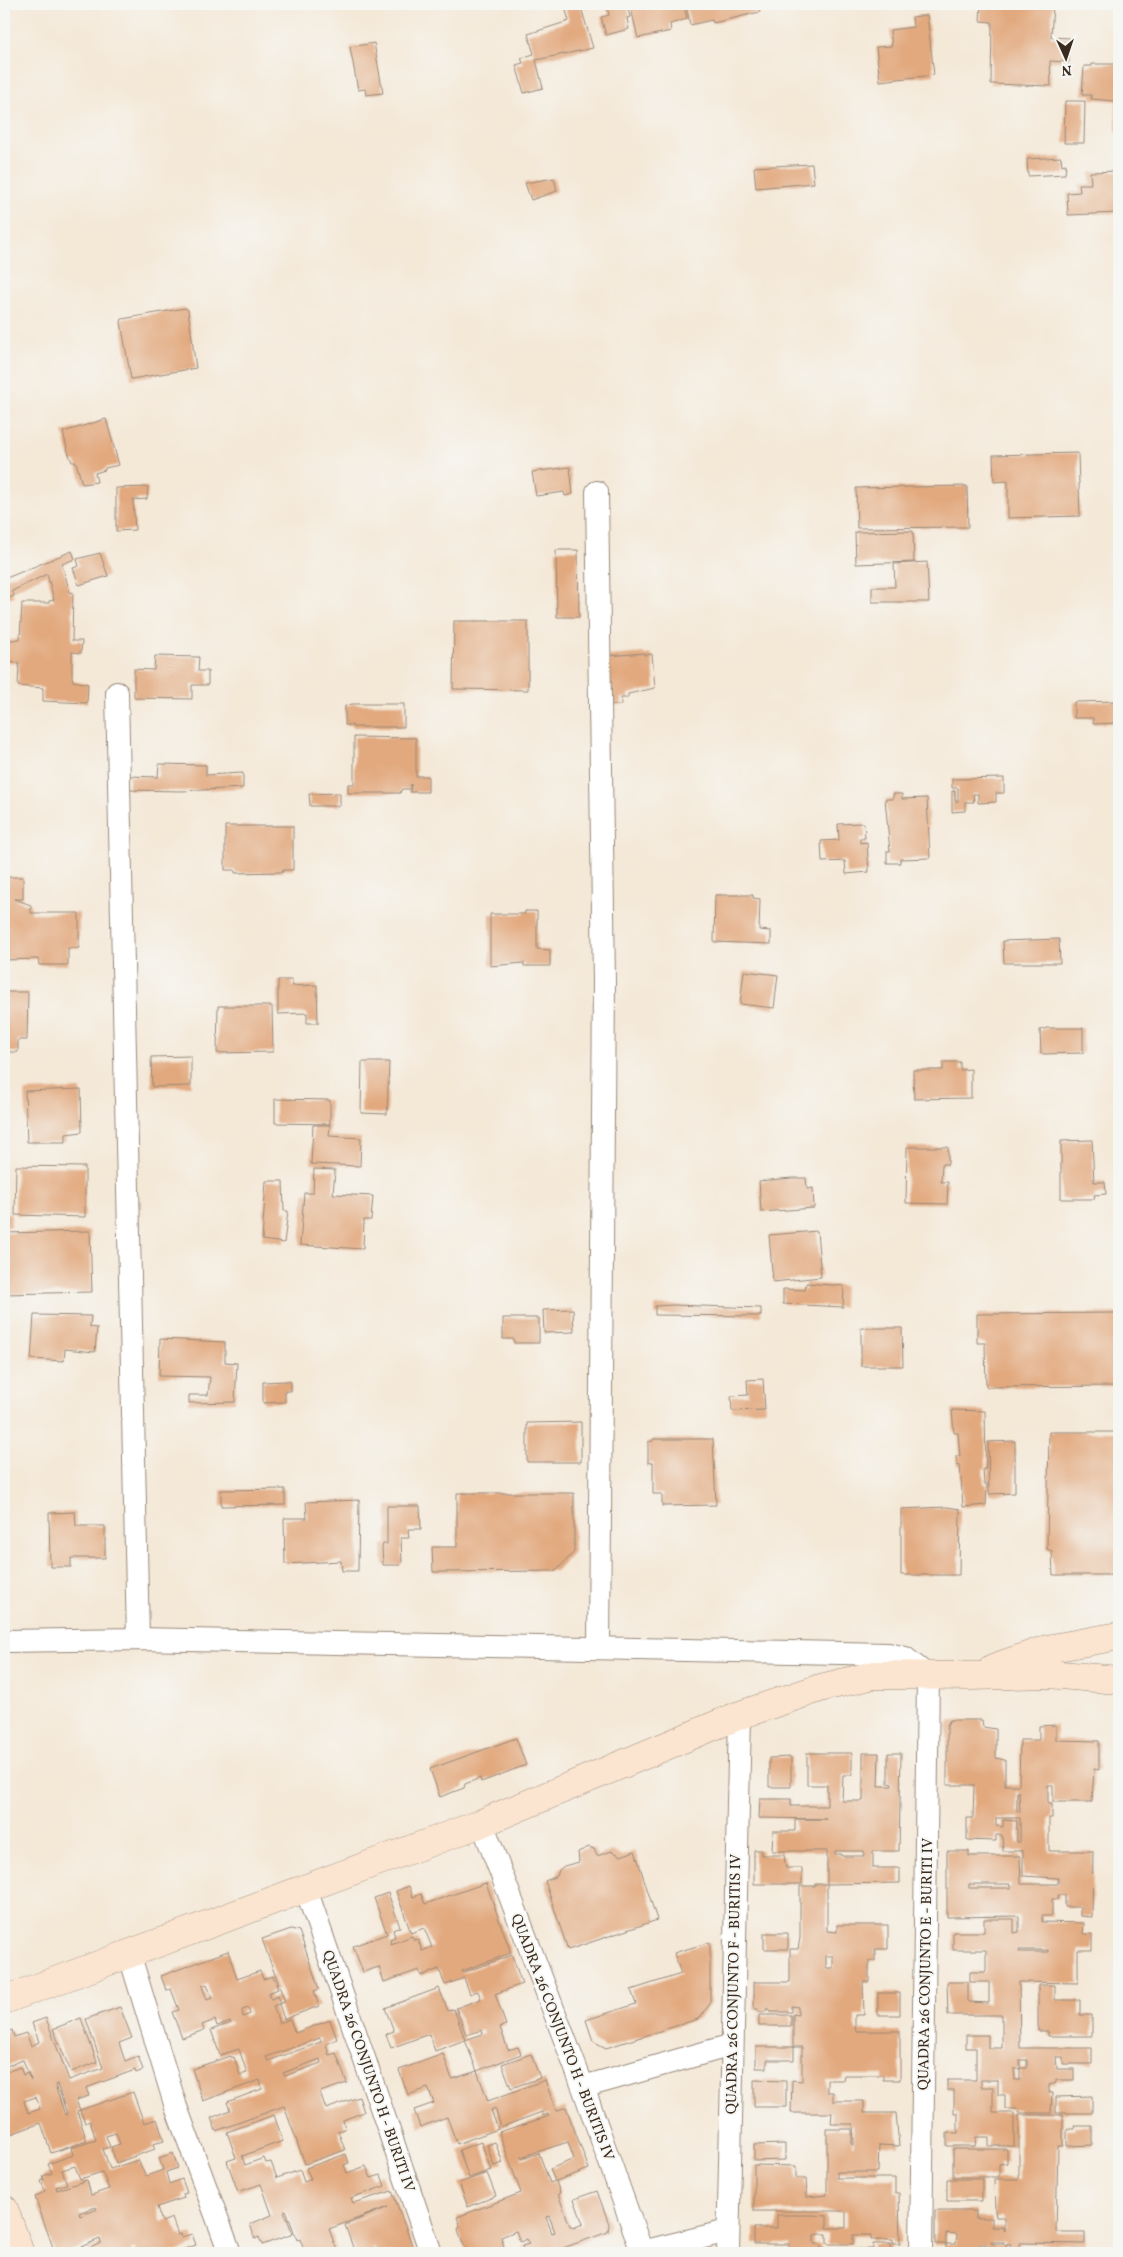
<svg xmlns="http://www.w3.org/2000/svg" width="1123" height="2257" font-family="Vollkorn,serif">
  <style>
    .building { fill: #e2a97e; fill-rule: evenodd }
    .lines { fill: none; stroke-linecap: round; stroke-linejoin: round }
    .street-casing { stroke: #98897a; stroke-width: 24 }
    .secondary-casing { stroke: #98897a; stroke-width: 29 }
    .street { stroke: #fff; stroke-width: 22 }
    .secondary { stroke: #fce5d0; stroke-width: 28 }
    .labels { text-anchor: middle; stroke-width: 4; stroke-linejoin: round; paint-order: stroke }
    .street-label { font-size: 15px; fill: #3b2a1e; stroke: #f6f6f2 }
  </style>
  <rect width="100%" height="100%" fill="#f6f6f2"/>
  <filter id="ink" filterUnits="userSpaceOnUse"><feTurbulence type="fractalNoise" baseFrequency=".02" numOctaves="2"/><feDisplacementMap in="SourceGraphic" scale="10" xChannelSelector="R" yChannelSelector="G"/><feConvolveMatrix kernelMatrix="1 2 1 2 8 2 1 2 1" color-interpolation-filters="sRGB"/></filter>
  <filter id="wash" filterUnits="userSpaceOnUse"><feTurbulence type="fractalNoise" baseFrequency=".0096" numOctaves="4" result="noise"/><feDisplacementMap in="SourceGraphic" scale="20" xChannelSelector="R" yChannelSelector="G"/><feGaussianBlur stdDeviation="1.12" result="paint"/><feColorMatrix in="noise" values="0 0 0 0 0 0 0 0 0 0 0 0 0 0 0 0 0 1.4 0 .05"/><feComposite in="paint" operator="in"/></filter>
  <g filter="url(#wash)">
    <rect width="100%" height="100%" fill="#f4e8d7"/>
    <g id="blocks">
      <path class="building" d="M564 4H580L593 48 536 60 543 88 524 93 516 65 523 63 521 58 534 54 528 34 569 21Z
        M585 4H601L586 8Z
        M606 4H627L630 17 627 18 629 29 606 35 601 17 609 15Z
        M630 4H684L687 19 670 24 671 31 638 38Z
        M686 4H781L759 8 760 12 713 23 712 20 690 25Z
        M981 4H1053L1051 37 1070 38 1069 62 1050 61 1051 86 991 84 992 22 980 21Z
        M927 15 934 75 880 81 876 47 892 46 890 30 913 27 912 17Z
        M374 43 383 93 366 95 365 89 358 90 350 47Z
        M1092 64H1119V131H1116V101L1091 99V95H1082L1084 66H1092Z
        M1065 101H1085L1084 143H1064Z
        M1061 157 1062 165 1066 164 1065 174 1028 176 1027 159Z
        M812 164 814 183 756 188 754 167Z
        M1119 171V213L1068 215 1067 193 1080 192 1079 184H1091L1090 172Z
        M554 178 557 191 531 200 525 183Z
        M185 308 188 310 196 368 131 379 121 322 122 319Z
        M106 419 119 465 105 468V470L95 473 97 482 82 484 76 462H72L68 452 63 432Z
        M1078 453 1080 516 1008 518V481L994 482 993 455Z
        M570 467 573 494 565 496 564 492 536 496 532 472Z
        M967 486 968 527 857 528 856 488Z
        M148 487 147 499 133 500 135 530 116 531V488Z
        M913 531 914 562 856 564 855 532Z
        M556 550H578L579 617H557Z
        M72 551 75 559 62 564 70 593 73 592 72 641H82L81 653 72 652V676L73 681 88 684 87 703 43 701V688L18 686 19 663 4 662V641L20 639 22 603H49V601L54 600 47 574 12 591 14 596 4 600V579Z
        M100 553 108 576 79 585 73 568 79 566 77 559Z
        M927 562 929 602H872V587H895L894 564Z
        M454 621H528V690L453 689Z
        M644 653V655L652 654 655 688 628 694V698H621V705H609L608 656Z
        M155 656 199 657 198 671H208V685H192V699L134 698V669L154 670Z
        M1119 701V723L1093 724V718H1074V702Z
        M352 704H404V727H352V725H345V706Z
        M354 737 416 738V776H428V792H410L411 784 410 789H402L400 793H348V784H354Z
        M159 764 206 765V775L243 773V788L182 791 129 790V776L158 777Z
        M1004 778V793H996V802L978 803V794H973L974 802H965V811L952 812V791H955V801H958V788H952V779Z
        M340 793V806H310L309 794Z
        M893 794H902V799L927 798 930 858 900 859V863H887V851H890L885 799H893Z
        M864 823 865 838H860V843L867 842 869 872 846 874 845 861 822 862 821 841 839 840 838 824Z
        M225 826H293V870H282L283 872 235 873V870H225Z
        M4 877H23V899H14L31 905V913H79V948H68V965H39L38 959 4 960Z
        M715 895H753V898L760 899 759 930 771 931V944L714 942Z
        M525 911H537V949L550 950V966H524V963L490 966V914H525Z
        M1059 939 1060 963H1004L1003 941Z
        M744 971 778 975 774 1008 740 1004Z
        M278 980H292V986L317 985 318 1023H307V1013L278 1014Z
        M4 992H28L27 1040H18V1052H4Z
        M218 1006H272L273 1052 217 1053Z
        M1047 1028H1083V1053L1041 1054 1040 1030Z
        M191 1056V1086L152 1087 151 1057Z
        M362 1062H389L387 1114 361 1113Z
        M943 1062H960V1070L971 1069V1098L914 1099 913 1070H943Z
        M81 1089 82 1132 66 1134V1142H27L25 1091Z
        M275 1099 330 1100V1124L275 1123Z
        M313 1125H330L329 1136 361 1138 360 1166 311 1164Z
        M1092 1140 1094 1182H1105L1106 1194 1094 1195 1095 1199H1061V1141Z
        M907 1147H948V1164H942L941 1182H948L947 1204 906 1203Z
        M16 1166 85 1167V1217L15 1215Z
        M314 1169 335 1170 333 1194 373 1196 371 1220H364L363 1249 300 1245 304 1193H313Z
        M792 1178H806L807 1189 813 1188 814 1208 761 1212 759 1181Z
        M266 1181H283L284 1211H288L284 1243 262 1240Z
        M4 1213H11V1226L9 1227H4Z
        M90 1231 92 1292 4 1294V1233Z
        M817 1231 821 1277 773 1282 769 1235Z
        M806 1283 844 1286 843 1307 783 1304V1289L805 1290Z
        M672 1305 761 1308V1316L655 1315V1306Z
        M573 1309 574 1332 544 1333 543 1310Z
        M1119 1313V1386L986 1387 985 1343H977V1314Z
        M34 1315 91 1316 90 1327 97 1328 95 1352 65 1349 64 1361 31 1359Z
        M503 1318H539V1343H514V1339H503Z
        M861 1328H902L903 1366H861Z
        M160 1339 225 1342V1362L237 1363 235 1402 189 1403V1395H208L210 1377 159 1376Z
        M763 1379 765 1410 732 1411 731 1396 748 1395 747 1380Z
        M287 1381 291 1382V1391H285V1402L263 1403V1382Z
        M952 1410 985 1411 986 1469H983L984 1484H987L986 1505 963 1507 960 1465 957 1466 956 1456H960L958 1433H954Z
        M581 1422V1462H527V1423Z
        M1049 1432H1119V1575H1053L1052 1551 1047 1549Z
        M653 1439H713L716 1505 662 1506V1494H653V1462L648 1463V1442L653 1441Z
        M1015 1441V1493L989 1494 988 1442Z
        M285 1489V1505L221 1506V1490Z
        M457 1493H574V1552L556 1571 433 1572 432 1547H457Z
        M359 1500 358 1571H342L341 1561 285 1564 284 1518H307L306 1502Z
        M387 1506H420L421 1529H408L409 1538H401L402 1563 400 1565H383L382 1548 383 1544H387Z
        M947 1507 960 1509 959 1575H901V1509Z
        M75 1512 76 1526H105V1558H71V1567H50L49 1513Z
        M950 1720H982L983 1727 996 1729V1758L1005 1760V1785H1019L1020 1740H1039V1726L1056 1725V1740L1099 1741V1770L1094 1769 1092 1802H1053V1785H1048V1804H1052V1818H1049V1851H1093L1092 1917 1080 1916V1907H1065V1895H1058L1059 1899H1052V1916H1042V1922L1084 1923 1083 1934H1092V1950H1078V1983L1019 1982 1020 2048H1092V2064H1063V2057H1056L1057 2069H1074V2080H1056V2083L1049 2085V2093H1052L1051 2113H1019V2109H1005V2095H998V2080H981V2087H993V2113H1014V2146H989V2137H976L975 2146H947V2133H958V2113H954V2090H947V2080H976V2048H966V2035H988V2048H1002V2015H948L947 1982H968V2002L989 2003V1982H970V1972H986V1950H953V1932H984V1919H1014V1933L1019 1932V1916L947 1917V1851H969V1856H1020L1021 1884H1058V1878L1023 1876V1851H1003L1002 1835H996V1841L967 1840V1818H973L974 1785H947V1725ZM1017 1792H1019L1020 1812H1017ZM996 1818H1020V1842H1017V1821L1003 1820V1827L996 1826ZM969 1884H1011V1888H969ZM1019 1950H1048V1952H1019ZM1020 2060H1027V2068H1020V2080H1015L1014 2069H1020Z
        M516 1738 526 1765 481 1782 480 1778 465 1784 464 1788 440 1797 430 1769Z
        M807 1753H852V1775H843L842 1801H863V1753H879L878 1786H892V1784L888 1783V1753H901L899 1851H873V1868H900V1883L827 1884V1851H772L773 1831H795V1819H826L759 1818 760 1799H791V1806H827V1785H807ZM835 1851H864V1856H841V1854H835Z
        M791 1757V1787H769V1758Z
        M589 1847 594 1849 597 1856 612 1851 621 1856 635 1851 657 1920 568 1950 545 1881 557 1876 559 1870 564 1866 579 1862 578 1852Z
        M754 1850H761V1855H784L786 1868H802V1884H754Z
        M486 1883 511 1953 462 1971V1973L512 1955 522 1984 495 1994 506 2025 500 2027 508 2050 518 2047 521 2054 477 2071 465 2040 483 2034 482 2030 466 2035 456 2008 481 1999 478 1991 470 1994 464 1978 445 1985 439 1969 421 1976 419 1970 384 1982 379 1967 363 1972 353 1946 387 1934 374 1898 388 1893 400 1927 393 1930 395 1937 390 1939 391 1944 412 1936 414 1940 418 1939 422 1951 432 1947 424 1928 411 1933 396 1891 409 1886 413 1897 421 1894 425 1904Z
        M815 1884H827V1931L837 1932V1925H888V1949H875V1961H869V1982H863L864 2015H855V2026L856 2031H900V2080H883V2075H844L843 2080H827V2092H833V2101H864V2113H896L899 2146 879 2145 878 2172H837V2178H895V2193H899L900 2244H893V2240H871V2235H853V2244H827V2234H821L814 2235V2244H820L821 2248H826L827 2253H789V2244H754V2228H777V2215H813L827 2216V2228H846V2211H754V2165L796 2166V2178H806L807 2197 827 2195V2129H852V2145H854L853 2124H831L832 2113H791L792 2080 802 2081V2047H793V2014L798 2015V2007L792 2006V2012H770L769 2009H766V2012H758V2009H754V1982H790V1949H798L800 1938V1886H815ZM826 1956H833V1968H826Z
        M291 1929 299 1931 319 1989 314 1991 319 2006 284 2019 279 2004 285 2002 262 1939Z
        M764 1933H788V1949H764Z
        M710 1942V2004L698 2019 606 2048 593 2041 586 2020 636 2004 631 1990 681 1974 674 1953Z
        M228 1951 237 1979 260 1971 263 1979 273 1976 278 1989 268 1993 271 1999 278 1996 281 2003 273 2006 279 2023 290 2019 295 2033 330 2020 337 2039 326 2044 329 2055 336 2053 347 2083 320 2092 326 2109 359 2097 364 2112 343 2120 345 2129 338 2131 345 2150 305 2164 284 2106 216 2131 211 2118 230 2110 227 2102 262 2089 260 2080 203 2101 192 2069 230 2056 231 2058 234 2057 240 2075 247 2073 239 2049 220 2055 211 2030 231 2023 230 2021 217 2026 215 2020 202 2025 204 2030 182 2038 172 2012 179 2010 171 1989 166 1990 161 1976ZM207 1984 212 1998 207 2000 202 1986ZM248 2008 250 2014 243 2017 242 2010ZM320 2038 321 2042 268 2061 266 2057ZM320 2059 321 2063 285 2076 283 2073Z
        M1038 1985H1055V2000H1080V2015H1092V2036H1048V2031H1038Z
        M439 1988 448 2011 454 2009 465 2040 435 2051 429 2034 391 2048 386 2034 394 2031 385 2008Z
        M878 1993H900V2015H878Z
        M120 2007 132 2038 119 2043 125 2061 138 2056 143 2070 136 2073 135 2070 86 2088 89 2096 76 2100 80 2110 77 2111 87 2141 51 2153 41 2123 8 2135 4 2122V2073L20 2067 23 2075 27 2073 31 2080 23 2060 4 2067V2033L12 2030 14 2037 26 2033 31 2046 39 2042 32 2023 46 2018 69 2080 103 2068 86 2019ZM57 2084 67 2114 65 2115 55 2085ZM36 2097 40 2109 28 2113 24 2101Z
        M759 2015H791V2026H759Z
        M81 2018 97 2062 71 2072 53 2029Z
        M756 2047H794V2060H767V2068H756Z
        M443 2054 452 2079 477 2071 488 2101 545 2080 556 2111 566 2107 589 2169 556 2181 560 2193 558 2194 570 2226H572L573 2228 583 2224 574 2199 597 2191 609 2224 608 2232 549 2253H524L522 2246 529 2244 527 2239 520 2242 516 2231 501 2237 506 2253H467L458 2230 460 2225 457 2217 521 2193 499 2132 549 2116 548 2114 543 2116 542 2112 501 2127 495 2108 491 2110 498 2129 457 2144 447 2117 420 2127 414 2110 434 2103 428 2088 408 2095 399 2070ZM568 2142 574 2159 550 2169 555 2181 550 2183 539 2153 522 2159 521 2157ZM549 2216 555 2232 552 2233 546 2217Z
        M531 2054 540 2078 511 2088 502 2064Z
        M754 2080 786 2081V2107H754Z
        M133 2092 144 2123 157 2119 164 2141 153 2144 155 2149 116 2163 111 2147 120 2144 116 2133 106 2136 110 2147 103 2149 110 2169 138 2160 146 2176 163 2170 159 2158 173 2153 178 2168 166 2172 169 2184 182 2179 187 2193 183 2194 184 2198 157 2207 162 2222 172 2218 178 2235 180 2234 181 2237 192 2234 196 2245 173 2253H137L136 2248 131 2250 133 2253H89L88 2249 101 2243 100 2239 66 2253H55L35 2197 45 2191 41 2181 44 2180 43 2176 52 2173 48 2164 73 2155 71 2148 96 2140 90 2121 85 2123 80 2110ZM75 2166 80 2179 102 2172 109 2189 91 2195 87 2180 57 2190 56 2187 67 2184 62 2170ZM96 2207 97 2209 80 2216 79 2213Z
        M1092 2096V2113H1056V2097Z
        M274 2115 283 2141 242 2156 245 2165 264 2158 266 2163 271 2162 277 2178 300 2170 304 2182 311 2179 306 2168 346 2154 349 2163 344 2165 347 2173 366 2166 371 2178 381 2175 385 2186 351 2198 353 2203 392 2191 415 2253H376L374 2247 371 2249 373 2253H355L345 2225 388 2207 329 2229 338 2253H305L300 2239 297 2240 286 2210 284 2211 293 2234 262 2245 259 2237 255 2239 250 2224 272 2215 261 2184 238 2192 227 2161 236 2158 227 2132Z
        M1019 2115H1063V2146H1058L1056 2232H1085V2244L1020 2243V2253H946V2244H935V2211H976V2218H992V2227H1002L1004 2231V2217H996L995 2211 994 2179H1019ZM946 2233 957 2234 956 2244H946ZM991 2242H1004V2244H992ZM980 2244H986V2250H980ZM1006 2244H1011V2250H1005Z
        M1074 2126H1092V2145L1067 2146V2129H1075Z
        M481 2142 491 2170 469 2178 459 2150Z
        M495 2142 503 2163 494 2166 487 2145Z
        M785 2144V2160L754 2161V2145Z
        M953 2149H1007V2163L999 2164V2177H953Z
        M487 2173 496 2196 468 2207 459 2183Z
        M947 2179H982V2201H947Z
        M873 2244H891V2253H830V2249H873Z
        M1040 2249 1086 2250V2253H1040Z"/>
    </g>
  </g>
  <g filter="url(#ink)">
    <use href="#blocks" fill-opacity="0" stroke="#98897a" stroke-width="1"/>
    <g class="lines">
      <defs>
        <path id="street" d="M597 492 604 982 599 1648
          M117 693 138 1639
          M4 1641 138 1639 888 1654 905 1658 928 1676 921 2253
          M482 1823 583 2087 642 2252
          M306 1889 431 2253
          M129 1953 176 2107 230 2253
          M583 2087 732 2045
          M638 2253 728 2231
          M728 2253 740 1715"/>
        <path id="secondary" d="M993 1668 1047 1649 1119 1636
          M4 2000 482 1823 740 1715 820 1688 874 1675 970 1676 1049 1674 1118 1680
          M4 2209 20 2253"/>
      </defs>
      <use href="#street" class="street-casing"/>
      <use href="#secondary" class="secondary-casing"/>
      <use href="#street" class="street"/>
      <use href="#secondary" class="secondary"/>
    </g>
  </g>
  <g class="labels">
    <g class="street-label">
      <text transform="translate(925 1964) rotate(-89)" y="5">QUADRA 26 CONJUNTO E - BURITI IV</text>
      <text transform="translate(733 1984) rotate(-89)" y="5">QUADRA 26 CONJUNTO F - BURITIS IV</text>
      <text transform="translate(563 2037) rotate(69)" y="5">QUADRA 26 CONJUNTO H - BURITIS IV</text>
      <text transform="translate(369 2071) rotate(71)" y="5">QUADRA 26 CONJUNTO H - BURITI IV</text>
    </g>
  </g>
  <rect width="1123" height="2257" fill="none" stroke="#f6f6f2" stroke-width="20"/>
  <g transform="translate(1066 58) rotate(177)" stroke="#f6f6f2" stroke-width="4" paint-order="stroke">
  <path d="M0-4L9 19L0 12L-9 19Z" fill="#3b2a1e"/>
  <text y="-8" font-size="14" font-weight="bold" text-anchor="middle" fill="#3b2a1e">N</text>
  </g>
</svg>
